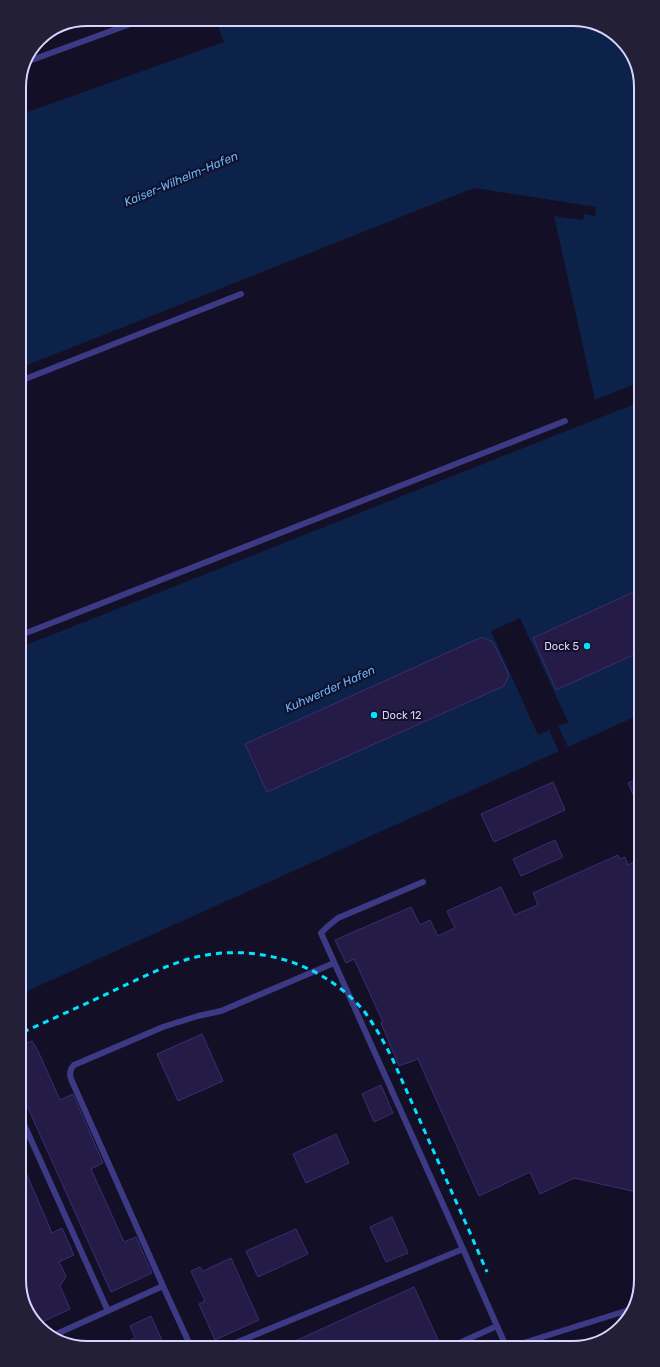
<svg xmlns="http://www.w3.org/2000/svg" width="660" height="1367" font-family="Rubik,sans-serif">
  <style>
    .water { fill: #0c2248 }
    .pier { fill: #130f26 }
    .building { fill: #241b47; stroke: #3b2d73 }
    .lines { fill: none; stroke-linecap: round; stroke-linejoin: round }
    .service { stroke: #3d3a85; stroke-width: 6 }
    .rail { stroke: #00e5ff; stroke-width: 3; stroke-dasharray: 6 5; stroke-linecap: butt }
    .poi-dot { fill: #00e5ff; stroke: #130f26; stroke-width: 1.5 }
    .labels { text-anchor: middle; stroke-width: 4; stroke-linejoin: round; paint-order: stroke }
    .poi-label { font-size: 11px; fill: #d9d4ff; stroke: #130f26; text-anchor: end }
    .water-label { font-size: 12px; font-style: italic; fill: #62b6ff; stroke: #130f26 }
    .rim { fill: none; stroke: #d9d4ff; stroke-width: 2 }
  </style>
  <rect width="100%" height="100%" fill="#130f26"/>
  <path class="water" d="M578 19 614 33 636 61 637 383 595 400 554 216 583 220 584 214 595 216 596 207 474 188 20 368 19 115 224 42 217 23Z
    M637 403 639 715 23 993 21 647Z"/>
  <path class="pier" d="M520 618 568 722 558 726 568 747 559 752 549 730 538 735 491 631Z"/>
  <path class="building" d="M638 590V653L556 690 533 638Z
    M482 637 493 642 509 675 504 686 267 792 245 744Z
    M639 778V808L628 783Z
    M553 782 565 810 494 842 481 814Z
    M555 840 563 857 521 876 513 859Z
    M618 855 620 859 625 857 628 865 639 859 641 1193 574 1178 540 1194 530 1172 479 1196 418 1059 399 1066 381 1023 383 1022 354 959 346 963 335 940 411 907 420 925 430 920 438 936 455 928 447 911 501 887 514 915 538 905 533 893Z
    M202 1034 223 1081 178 1101 157 1054Z
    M32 1041 38 1051 60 1100 73 1094 103 1163 91 1169 124 1242 136 1237 152 1273 111 1292 23 1097V1045Z
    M381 1085 393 1113 374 1122 362 1094Z
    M336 1134 349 1163 306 1183 293 1154Z
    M24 1168 52 1233 62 1228 74 1255 59 1262 66 1276 60 1286 70 1309 38 1324 24 1306Z
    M392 1217 408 1253 386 1262 370 1227Z
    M296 1229 308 1254 258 1277 246 1251Z
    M231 1258 259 1320 215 1340 199 1304 205 1301 191 1271 200 1267 203 1271Z
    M414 1287 440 1344 284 1346Z
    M151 1316 165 1347 115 1348 135 1338 130 1326Z"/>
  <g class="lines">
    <path class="service" d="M29 61 133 23
      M20 381 241 294
      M21 635 565 421
      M423 882 338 918 327 927 321 933 463 1249 505 1344
      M23 1122 108 1311
      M163 1286 71 1079C69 1073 70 1069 74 1065L163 1027 198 1016 221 1011 334 963
      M52 1336 163 1286 191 1347
      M457 1344 497 1326
      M520 1344 632 1309
      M228 1346 463 1249"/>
    <path class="rail" d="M23 1032C54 1018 86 1004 117 989 143 977 168 964 196 957 257 943 323 963 364 1011 375 1026 384 1042 392 1058L471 1235 487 1272"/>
  </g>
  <g class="poi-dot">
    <circle cx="587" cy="646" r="4"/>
    <circle cx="374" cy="715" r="4"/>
  </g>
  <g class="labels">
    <g class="poi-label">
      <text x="579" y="650">Dock 5</text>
      <text x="382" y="719" text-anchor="start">Dock 12</text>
    </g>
    <g class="water-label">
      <text transform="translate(181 179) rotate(-23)" y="4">Kaiser-Wilhelm-Hafen</text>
      <text transform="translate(330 689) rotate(-24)" y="4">Kuhwerder Hafen</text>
    </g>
  </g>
  <path d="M0 0H660V1367H0ZM87 26H573A61 61 0 0 1 634 87V1280A61 61 0 0 1 573 1341H87A61 61 0 0 1 26 1280V87A61 61 0 0 1 87 26Z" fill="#231f37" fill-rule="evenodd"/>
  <path class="rim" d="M87 26H573A61 61 0 0 1 634 87V1280A61 61 0 0 1 573 1341H87A61 61 0 0 1 26 1280V87A61 61 0 0 1 87 26Z"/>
</svg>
